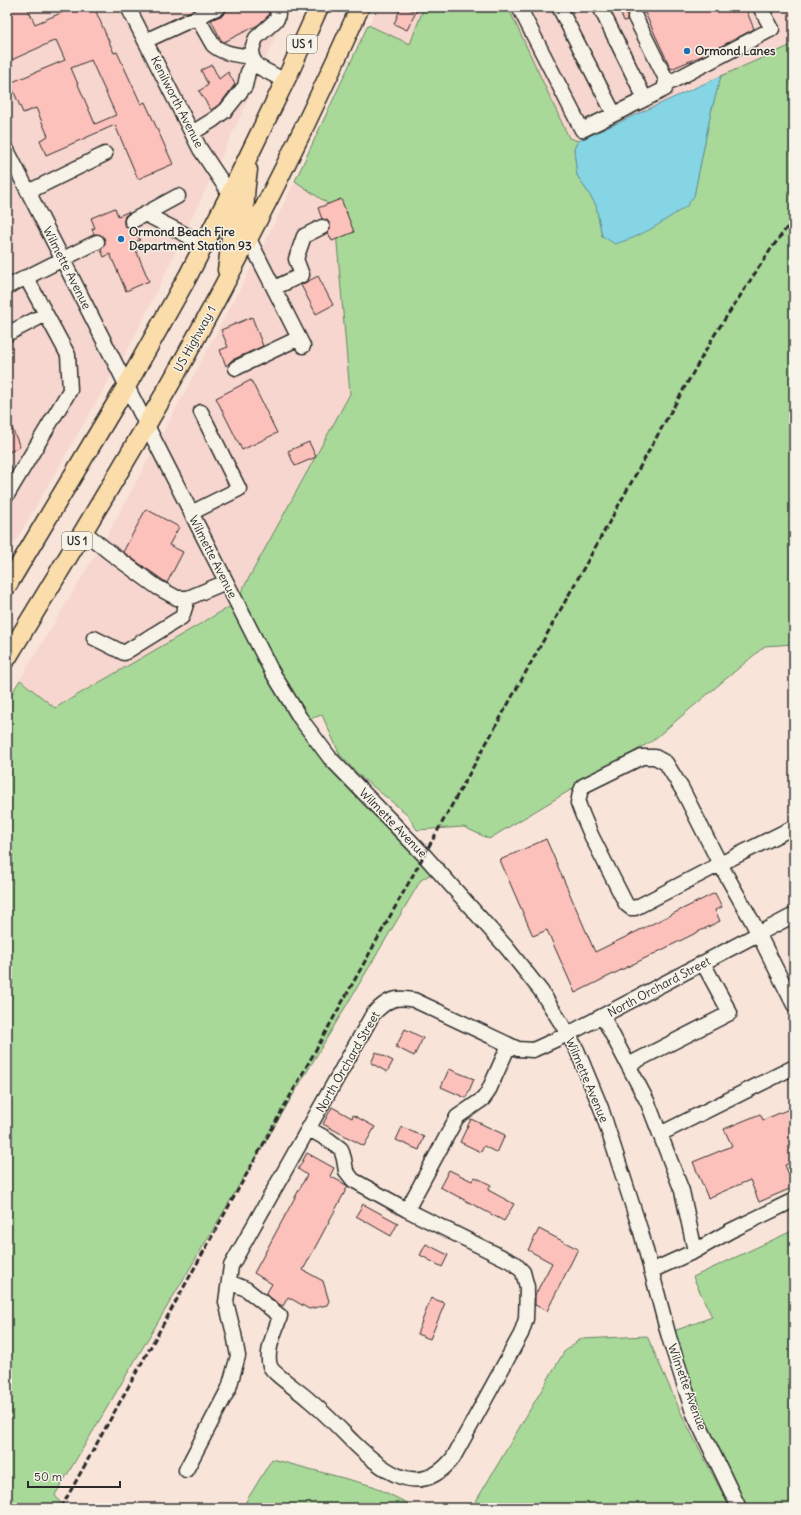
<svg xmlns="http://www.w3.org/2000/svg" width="801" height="1515" font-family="Delius,sans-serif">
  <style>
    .built { fill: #f6d6ce; fill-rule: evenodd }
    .green { fill: #a8d999; stroke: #6a8262 }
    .water { fill: #86d5e4; stroke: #62919a }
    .building { fill: #fdc1bb; stroke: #2b2b2b; fill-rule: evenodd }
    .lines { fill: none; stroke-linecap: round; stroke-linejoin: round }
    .minor-casing { stroke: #2b2b2b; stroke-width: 17 }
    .major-casing { stroke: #2b2b2b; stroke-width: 21 }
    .minor { stroke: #f7f3e8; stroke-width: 14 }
    .major { stroke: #fbddab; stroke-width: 18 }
    .rail { stroke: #2b2b2b; stroke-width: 3; stroke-dasharray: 6 3; stroke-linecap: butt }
    .poi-dot { fill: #1f6fb2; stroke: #f7f3e8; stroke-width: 1.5 }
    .labels { text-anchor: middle; stroke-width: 3; stroke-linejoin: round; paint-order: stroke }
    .shield { fill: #f7f3e8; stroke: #686764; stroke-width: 1 }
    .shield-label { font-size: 11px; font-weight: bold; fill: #2b2b2b }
    .poi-label { font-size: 12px; font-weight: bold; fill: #2b2b2b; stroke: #f7f3e8; text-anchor: start }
    .street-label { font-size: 12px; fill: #2b2b2b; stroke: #f7f3e8 }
  </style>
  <rect width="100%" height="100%" fill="#f9e4da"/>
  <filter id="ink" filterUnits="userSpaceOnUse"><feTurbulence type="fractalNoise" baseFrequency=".025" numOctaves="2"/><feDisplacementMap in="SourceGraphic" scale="8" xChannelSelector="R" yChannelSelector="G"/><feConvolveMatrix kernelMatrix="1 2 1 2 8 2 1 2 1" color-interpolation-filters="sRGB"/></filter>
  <g filter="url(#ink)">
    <path class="built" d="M7 7H120L194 152 211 178 132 342 122 359 7 135Z
      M136 7H288L244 109 218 163 207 146Z
      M377 7H424L411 44 369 25Z
      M508 7H790L794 20V44L578 141 569 138Z
      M7 166 54 256 7 280Z
      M295 181 334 207 350 394 240 594 161 436 254 263 299 354 312 349 262 248Z
      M59 268 113 373 7 556V294Z
      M153 451 231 606 55 708 20 680 109 532ZM183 590 197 594 189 618 186 622 128 658H120L84 641 91 630 123 646 176 613Z"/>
    <path class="green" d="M424 7H508L569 138 578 141 574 149 577 175 596 205 602 236 694 196 711 112 721 76 794 44V644L765 646 652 741 489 839 464 827 417 830 407 814 360 776 340 755 322 715 309 719 306 715 277 667 240 594 350 394 334 208 295 181 368 25 410 44Z
      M231 606 264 673 391 831 431 874 421 880 55 1495 64 1508H7V701L20 680 55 708Z
      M794 1230V1508H747L700 1410 674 1331 712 1317 693 1277Z
      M647 1336 683 1417 730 1508H472L564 1352 580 1339Z
      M272 1459 373 1486 417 1508H242Z"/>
    <path class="water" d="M721 76 711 112 694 196 687 206 653 228 633 238 615 244 602 236 596 205 577 175 574 149 578 141Z"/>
    <path class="building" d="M7 7H27L35 24 75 7H94L114 53 117 52 141 104 145 102 173 164 138 179 115 125 46 155 40 140 48 136 36 108 23 113 10 83 65 60 56 40 7 62ZM91 60 116 115 95 124 71 68Z
      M229 7H268L269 15 258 25 224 42 221 40 211 20 223 15Z
      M401 7H405L416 12 407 30 394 24Z
      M618 7H745L754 29 704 55 671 69 645 13H643L640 10 636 9H632L628 13 627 20 624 21Z
      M212 65 219 79 228 72 235 84 221 103 211 110 199 91 208 85 201 70Z
      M341 199 354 232 332 241 328 233 330 228V224L327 220 322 219 318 208Z
      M115 208 118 216 128 212 129 213 125 216 124 220V225L128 228 135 229 140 240 133 243 149 281 126 291 110 254 104 257 101 250 105 243 104 238 101 235 94 234 92 229 95 228 91 218Z
      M318 276 333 305 316 314 301 285Z
      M252 317 263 346 232 360 226 366 220 350 228 347 221 330Z
      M251 380 277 433 242 450 216 398Z
      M7 416 20 447 7 453Z
      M309 442 316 457 295 466 288 451Z
      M146 509 179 527 169 545 183 552 167 583 123 552Z
      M546 839 595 952 715 893 722 907 715 910 720 921 575 993 547 930 533 936 500 860Z
      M405 1029 423 1038 414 1056 396 1047Z
      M376 1052 393 1061 387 1072 371 1063Z
      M449 1069 474 1079 466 1098 441 1087Z
      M332 1107 352 1118 353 1115 375 1127 364 1146 323 1124Z
      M794 1107V1161L785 1165 794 1187 759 1202 750 1180 708 1198 693 1162 732 1146 724 1129 760 1114 763 1120Z
      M471 1119 505 1135 497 1153 484 1146 481 1152 460 1142Z
      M402 1127 424 1137 419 1150 396 1140Z
      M307 1153 334 1168 330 1176 348 1186 303 1270 323 1281 329 1301 327 1305 309 1309 288 1297 283 1306 279 1304 266 1294 272 1284 254 1273 307 1175 298 1169Z
      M449 1170 472 1181 475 1177 491 1185 488 1190 514 1204 504 1221 440 1187Z
      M363 1204 398 1223 391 1236 356 1216Z
      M539 1229 578 1249 547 1311 535 1305V1295L552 1263 528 1250Z
      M426 1244 448 1255 442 1267 420 1255Z
      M431 1298 445 1303 430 1339 417 1334Z"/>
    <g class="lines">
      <defs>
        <path id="minor" d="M128 7 200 149 230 194
          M276 7 278 14 277 19 256 38 253 46 251 55 257 66 285 81
          M519 7 582 130 645 99 600 7
          M559 7 614 114
          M197 17 213 45C223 54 239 55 252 57
          M635 17 666 79 665 89 645 99
          M145 41 219 7
          M665 85 772 29 760 7
          M192 133 213 120 226 110 245 86 248 72 251 67 256 65
          M7 150 271 670 300 718 330 758 424 855 507 948 541 991 568 1034 577 1050 601 1108 641 1232 669 1337 693 1412 739 1508
          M28 192 105 154
          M178 196 145 214 204 244
          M132 221 145 214
          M249 239 303 346
          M7 287 97 242
          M274 288 302 275 296 259 304 236 322 227
          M7 334 46 314
          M236 368 299 338
          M7 495 70 390 68 355 26 277
          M191 513 239 489 201 412
          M83 531 109 552 157 587 177 598H188L226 582
          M94 638 124 653 182 617 188 598
          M642 757H655L666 763 682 789 720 864 635 908H631L626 904 592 837 583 816 578 803 580 793 583 786Z
          M794 827 720 864 752 921 794 1005
          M603 1017 648 1103 682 1191 695 1251 651 1271
          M628 1065 730 1013 703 963
          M660 1134 794 1067
          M407 1210 457 1117 483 1099 488 1092 509 1045
          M695 1251 730 1231 794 1200
          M229 1282 246 1289 280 1316C276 1331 265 1350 270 1366 273 1374 301 1392 309 1400 325 1413 339 1428 353 1442 383 1471 419 1501 453 1458L521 1334 526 1319 527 1287 523 1272 514 1263 407 1210 353 1180 346 1171 344 1159 341 1149 329 1140 309 1129
          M186 1470 229 1388 238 1356 234 1334 226 1302 231 1266 373 1014C387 1000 394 996 414 1000L518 1049 533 1050 568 1034 794 915"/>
        <path id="major" d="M247 230C243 209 245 190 248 170
          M227 270C231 244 233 220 230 194
          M7 586 127 385 188 276 230 194 289 73 319 7
          M7 658C66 560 126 463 182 363 246 247 306 128 360 7"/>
      </defs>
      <use href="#minor" class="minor-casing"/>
      <use href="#major" class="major-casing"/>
      <use href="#minor" class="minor"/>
      <use href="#major" class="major"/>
      <path class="rail" d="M61 1508 661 429 715 334 771 249 794 218"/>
    </g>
  </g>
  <g class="poi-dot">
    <circle cx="687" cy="51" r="4"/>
    <circle cx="121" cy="239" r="4"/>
  </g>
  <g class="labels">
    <g class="shield">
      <rect x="287" y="35" width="30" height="18" rx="3"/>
      <rect x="62" y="532" width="30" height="18" rx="3"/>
    </g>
    <g class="shield-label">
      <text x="302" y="48">US 1</text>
      <text x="77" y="545">US 1</text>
    </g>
    <g class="poi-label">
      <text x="695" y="55">Ormond Lanes</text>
      <text x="129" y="236">Ormond Beach Fire<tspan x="129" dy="14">Department Station 93</tspan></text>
    </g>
    <g class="street-label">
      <text transform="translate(177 102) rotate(63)" y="4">Kenilworth Avenue</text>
      <text transform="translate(67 268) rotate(63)" y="4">Wilmette Avenue</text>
      <text transform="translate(195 339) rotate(-61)" y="4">US Highway 1</text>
      <text transform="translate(213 557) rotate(63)" y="4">Wilmette Avenue</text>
      <text transform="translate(393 823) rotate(46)" y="4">Wilmette Avenue</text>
      <text transform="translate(659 987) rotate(-28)" y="4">North Orchard Street</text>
      <text transform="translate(348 1062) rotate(-60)" y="4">North Orchard Street</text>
      <text transform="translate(587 1080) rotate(67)" y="4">Wilmette Avenue</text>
      <text transform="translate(687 1387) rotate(70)" y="4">Wilmette Avenue</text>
    </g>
  </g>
  <rect width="801" height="1515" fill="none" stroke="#f7f3e8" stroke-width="24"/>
  <rect x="12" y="12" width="777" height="1491" fill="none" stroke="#2b2b2b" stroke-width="1.5" filter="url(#ink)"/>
  <path d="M28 1481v6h92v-6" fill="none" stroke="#2b2b2b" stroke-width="2"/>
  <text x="34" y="1481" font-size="12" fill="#2b2b2b" stroke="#f7f3e8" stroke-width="3" paint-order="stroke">50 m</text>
</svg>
